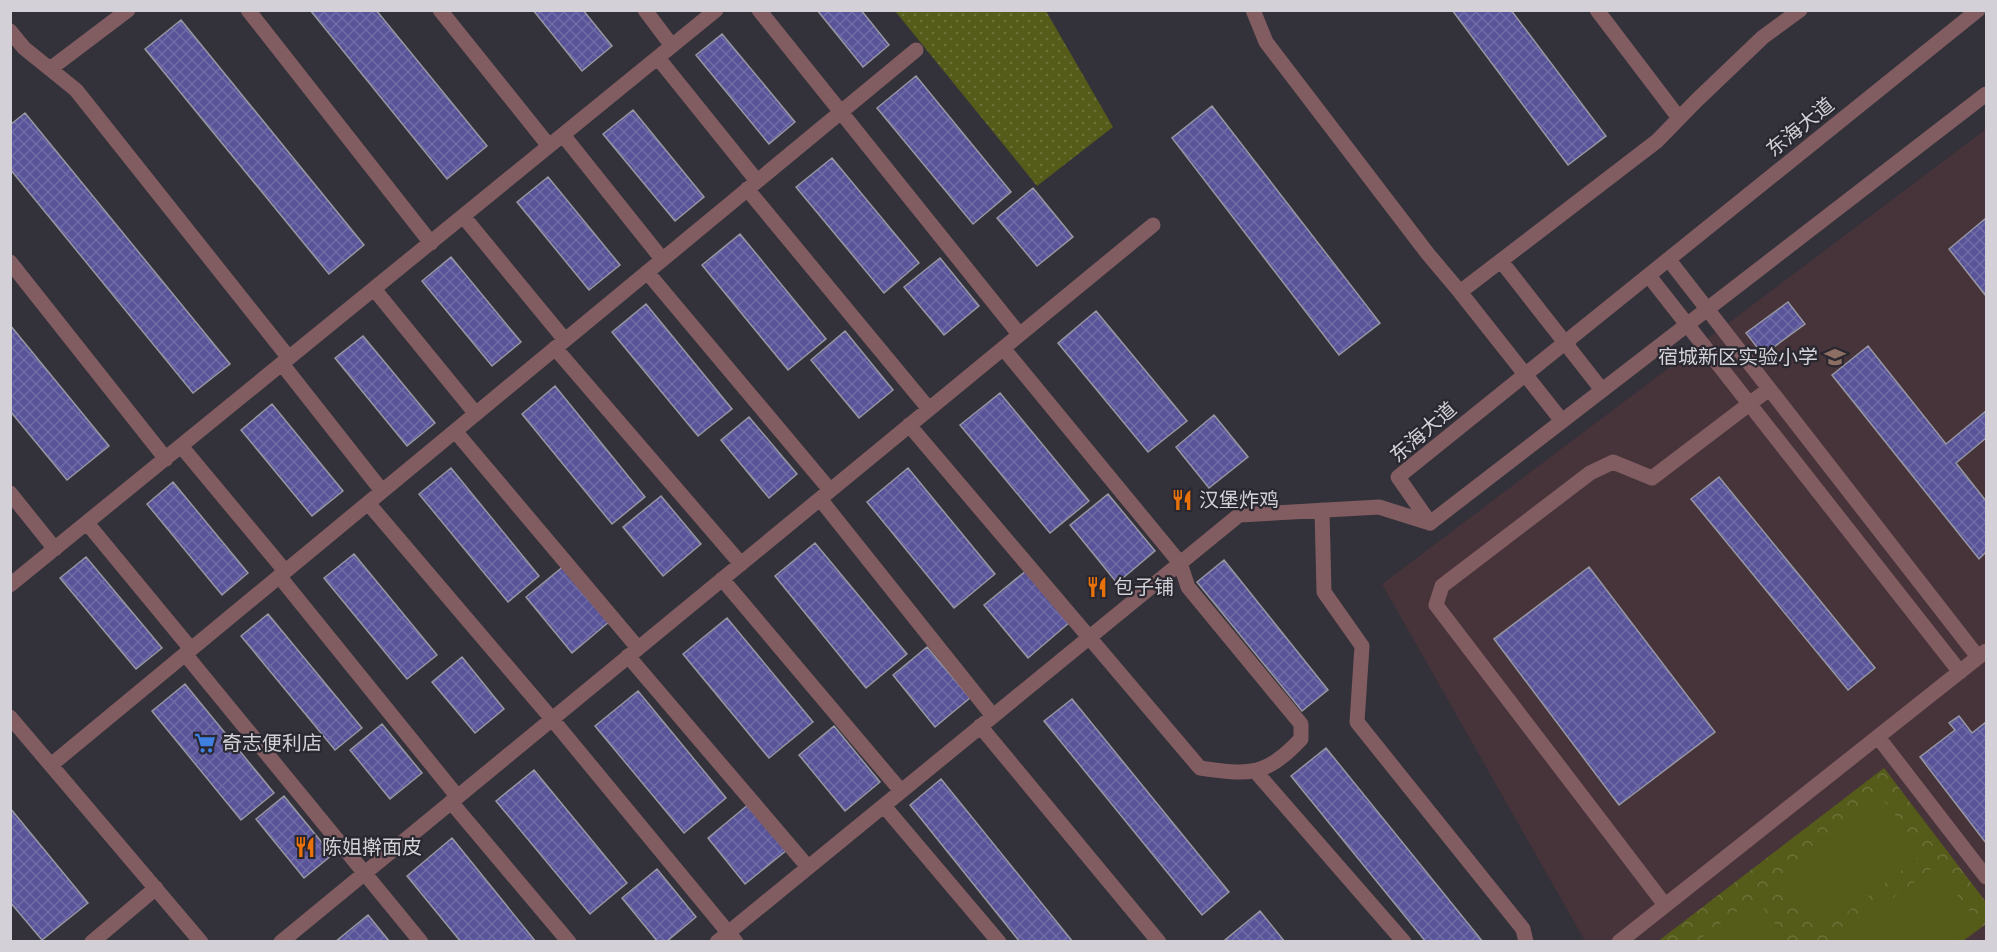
<svg xmlns="http://www.w3.org/2000/svg" width="1997" height="952" font-family="Rubik,'Noto Sans SC',sans-serif">
  <style>
    .education { fill: #47333a }
    .grass { fill: url(#grass-dots) }
    .park { fill: url(#park-crowns) }
    .garden { fill: #555b19 }
    .building { fill: url(#building-cross-hatch); stroke: #9797a2; stroke-width: 1.5 }
    .lines { fill: none; stroke-linecap: round; stroke-linejoin: round }
    .service { stroke: #815d61; stroke-width: 15 }
    .tertiary { stroke: #815d61; stroke-width: 15 }
    .labels { text-anchor: middle; stroke-width: 4.5; stroke-linejoin: round; paint-order: stroke }
    .street-label { font-size: 20px; fill: #d3d1d7; stroke: #29272f }
    .poi-label { font-size: 20px; fill: #d3d1d7; stroke: #29272f; text-anchor: start }
  </style>
  <defs>
    <pattern id="grass-dots" width="8" height="8" patternUnits="userSpaceOnUse" patternTransform="scale(1.5)"><rect width="8" height="8" fill="#555b19"/><path d="M2 2h.1M6 6h.1" fill="none" stroke="#6d723a" stroke-width="1.8" stroke-linecap="round"/></pattern>
    <pattern id="park-crowns" width="20" height="18" patternUnits="userSpaceOnUse" patternTransform="scale(1.5)"><rect width="20" height="18" fill="#555b19"/><path d="M2 6a3 3 0 1 1 6 0M12 15a3 3 0 1 1 6 0" fill="none" stroke="#6d723a"/></pattern>
    <pattern id="building-cross-hatch" width="8" height="8" patternUnits="userSpaceOnUse" patternTransform="scale(1.5)"><rect width="8" height="8" fill="#595499"/><path d="M0 0l8 8M0 8l8-8" fill="none" stroke="#706ca6"/></pattern>
  </defs>
  <rect width="100%" height="100%" fill="#333139"/>
  <path class="education" d="M1986 129V941H1585L1382 584Z"/>
  <path class="grass" d="M895 11H1046L1113 127 1037 186Z"/>
  <path class="park" d="M1884 768 1986 902V924L1963 941 1657 942Z"/>
  <path class="garden" d="M1882 798 1924 853 1819 934 1777 879Z
    M1935 866 1977 921 1950 941H1837Z
    M1755 898 1788 941H1697Z"/>
  <path class="building" d="M310 10H376L487 146 447 179Z
    M533 10H583L612 46 582 71Z
    M817 10H861L889 45 863 67Z
    M1452 10H1511L1606 136 1568 165Z
    M181 20 364 245 329 274 145 49Z
    M722 34 795 122 769 144 696 55Z
    M916 76 1011 192 973 224 877 108Z
    M1212 106 1380 323 1339 355 1172 138Z
    M633 110 704 197 675 221 603 134Z
    M25 113 230 364 193 393 10 169V125Z
    M832 158 919 263 884 293 796 187Z
    M548 177 620 265 589 290 517 202Z
    M1033 188 1073 237 1037 266 997 218Z
    M1986 218V296L1949 249Z
    M740 234 826 339 788 370 702 265Z
    M451 257 521 342 492 366 422 281Z
    M940 258 979 306 944 335 904 287Z
    M1788 302 1805 324 1763 355 1746 333Z
    M646 304 732 409 698 436 612 332Z
    M1096 311 1187 421 1148 452 1058 343Z
    M10 325 109 446 67 480 10 411Z
    M845 331 893 390 859 418 811 360Z
    M363 336 435 423 407 446 335 358Z
    M1868 346 1946 444 1986 411V438L1956 463 1986 501V552L1979 559 1832 375Z
    M555 386 645 497 612 524 522 414Z
    M1000 393 1089 501 1050 533 960 425Z
    M272 404 343 491 312 516 241 430Z
    M1214 415 1248 457 1209 488 1176 447Z
    M749 417 797 474 769 498 721 440Z
    M451 468 539 576 508 602 419 494Z
    M908 468 995 574 954 608 867 502Z
    M1719 477 1875 668 1848 690 1691 499Z
    M173 482 248 573 222 595 147 504Z
    M1108 494 1155 551 1117 583 1070 525Z
    M661 496 701 544 663 576 623 527Z
    M815 543 907 654 866 688 775 576Z
    M354 554 437 655 407 679 324 578Z
    M86 557 162 648 136 669 60 578Z
    M1224 560 1328 690 1302 711 1197 582Z
    M565 565 610 621 572 653 526 597Z
    M1589 567 1715 732 1619 805 1494 639Z
    M1027 570 1070 622 1028 658 984 605Z
    M268 614 362 728 335 750 241 636Z
    M727 618 813 722 769 758 683 654Z
    M927 647 970 698 935 727 893 675Z
    M462 657 504 709 475 733 432 682Z
    M185 684 274 793 241 820 152 711Z
    M638 691 726 798 684 833 595 726Z
    M1072 699 1229 892 1202 915 1044 721Z
    M1959 716 1972 733 1986 722V843L1920 757 1955 730 1949 723Z
    M382 724 422 773 390 799 350 750Z
    M834 726 880 782 845 811 799 755Z
    M1326 748 1483 942H1426L1291 776Z
    M534 770 627 883 590 914 496 801Z
    M941 779 1073 942H1020L910 805Z
    M284 796 332 855 304 878 256 819Z
    M749 804 787 850 745 884 708 838Z
    M10 808 88 903 42 940 10 902Z
    M452 838 536 942H461L407 876Z
    M657 869 696 917 666 942H658L622 898Z
    M1260 911 1285 942H1226L1225 940Z
    M368 915 390 942H335Z"/>
  <g class="lines">
    <path class="service" d="M248 10 431 243
      M440 10 549 146
      M645 10 672 46
      M759 10 1019 334
      M1253 10 1266 42 1428 254 1460 292 1657 141 1696 101 1763 37 1800 10
      M1597 10 1679 118
      M10 31 24 48 76 90 289 358
      M658 58 757 181
      M50 69 128 10
      M563 135 662 259
      M747 189 929 409
      M463 216 565 340
      M1669 260 1978 657
      M1501 261 1602 390
      M10 262 166 459
      M647 272 830 490
      M1649 276 1960 672
      M374 289 476 414
      M1460 292 1562 421
      M555 348 741 564
      M282 364 382 491
      M909 425 1200 768C1249 775 1265 777 1301 739V724L1188 587 1180 563 1003 348
      M455 431 638 648
      M181 446 285 571
      M10 493 55 549
      M820 499 993 716
      M368 503 552 719 736 942
      M1322 510 1324 592 1362 646 1357 722 1523 929 1526 942
      M87 523 191 649
      M279 576 457 796
      M722 579 901 791
      M10 585 716 10
      M185 654 421 942
      M628 656 808 867
      M10 717 201 942
      M980 726 1159 942
      M1878 737 1986 877
      M51 765 916 50
      M1256 772 1404 942
      M451 802 569 942
      M884 806 999 942
      M1665 905 1436 605 1442 586 1590 473 1613 462 1652 478 1769 389
      M92 942 156 888
      M281 942 1153 225
      M717 942 1239 515 1379 507 1430 523
      M1619 942 1986 651"/>
    <path class="tertiary" d="M1978 10 1398 477 1430 523 1986 94"/>
  </g>
  <defs>
    <symbol id="school-bare" viewBox="-9 -9 18 18"><path d="M0-5L7-2L0 1L-7-2ZM-4 1L0 2.5L4 1V4Q0 6-4 4Z" fill="#8d6e63" stroke="#29272f" stroke-width="2.5" paint-order="stroke"/></symbol>
    <symbol id="restaurant-bare" viewBox="-9 -9 18 18"><path d="M-5-6h1v4h1v-4h1v4h1v-4h1v5L-1.5 .5V6h-2V.5L-5-1ZM5-6V6H3V1.5H1.5Q1.5-4 5-6Z" fill="#e8710a" stroke="#29272f" stroke-width="2.5" paint-order="stroke"/></symbol>
    <symbol id="supermarket-bare" viewBox="-9 -9 18 18"><path d="M-6-5.5h2.5l.6 2H6L4.5 2H-2.5L-4.4-4H-6ZM-1.5 3.2a1.3 1.3 0 1 0 .1 0ZM3 3.2a1.3 1.3 0 1 0 .1 0Z" fill="#3f7fe0" stroke="#29272f" stroke-width="2.5" paint-order="stroke"/></symbol>
  </defs>
  <g fill-rule="evenodd">
    <use href="#school-bare" x="1820" y="342" width="30" height="30"/>
    <use href="#restaurant-bare" x="1167" y="485" width="30" height="30"/>
    <use href="#restaurant-bare" x="1082" y="572" width="30" height="30"/>
    <use href="#supermarket-bare" x="190" y="728" width="30" height="30"/>
    <use href="#restaurant-bare" x="290" y="832" width="30" height="30"/>
  </g>
  <g class="labels">
    <g class="street-label">
      <text transform="translate(1800 127) rotate(-39)" y="7">东海大道</text>
      <text transform="translate(1423 432) rotate(-41)" y="7">东海大道</text>
    </g>
    <g class="poi-label">
      <text x="1818" y="364" text-anchor="end">宿城新区实验小学</text>
      <text x="1199" y="507">汉堡炸鸡</text>
      <text x="1114" y="594">包子铺</text>
      <text x="222" y="750">奇志便利店</text>
      <text x="322" y="854">陈姐擀面皮</text>
    </g>
  </g>
  <rect width="1997" height="952" fill="none" stroke="#d3d1d7" stroke-width="24"/>
</svg>
